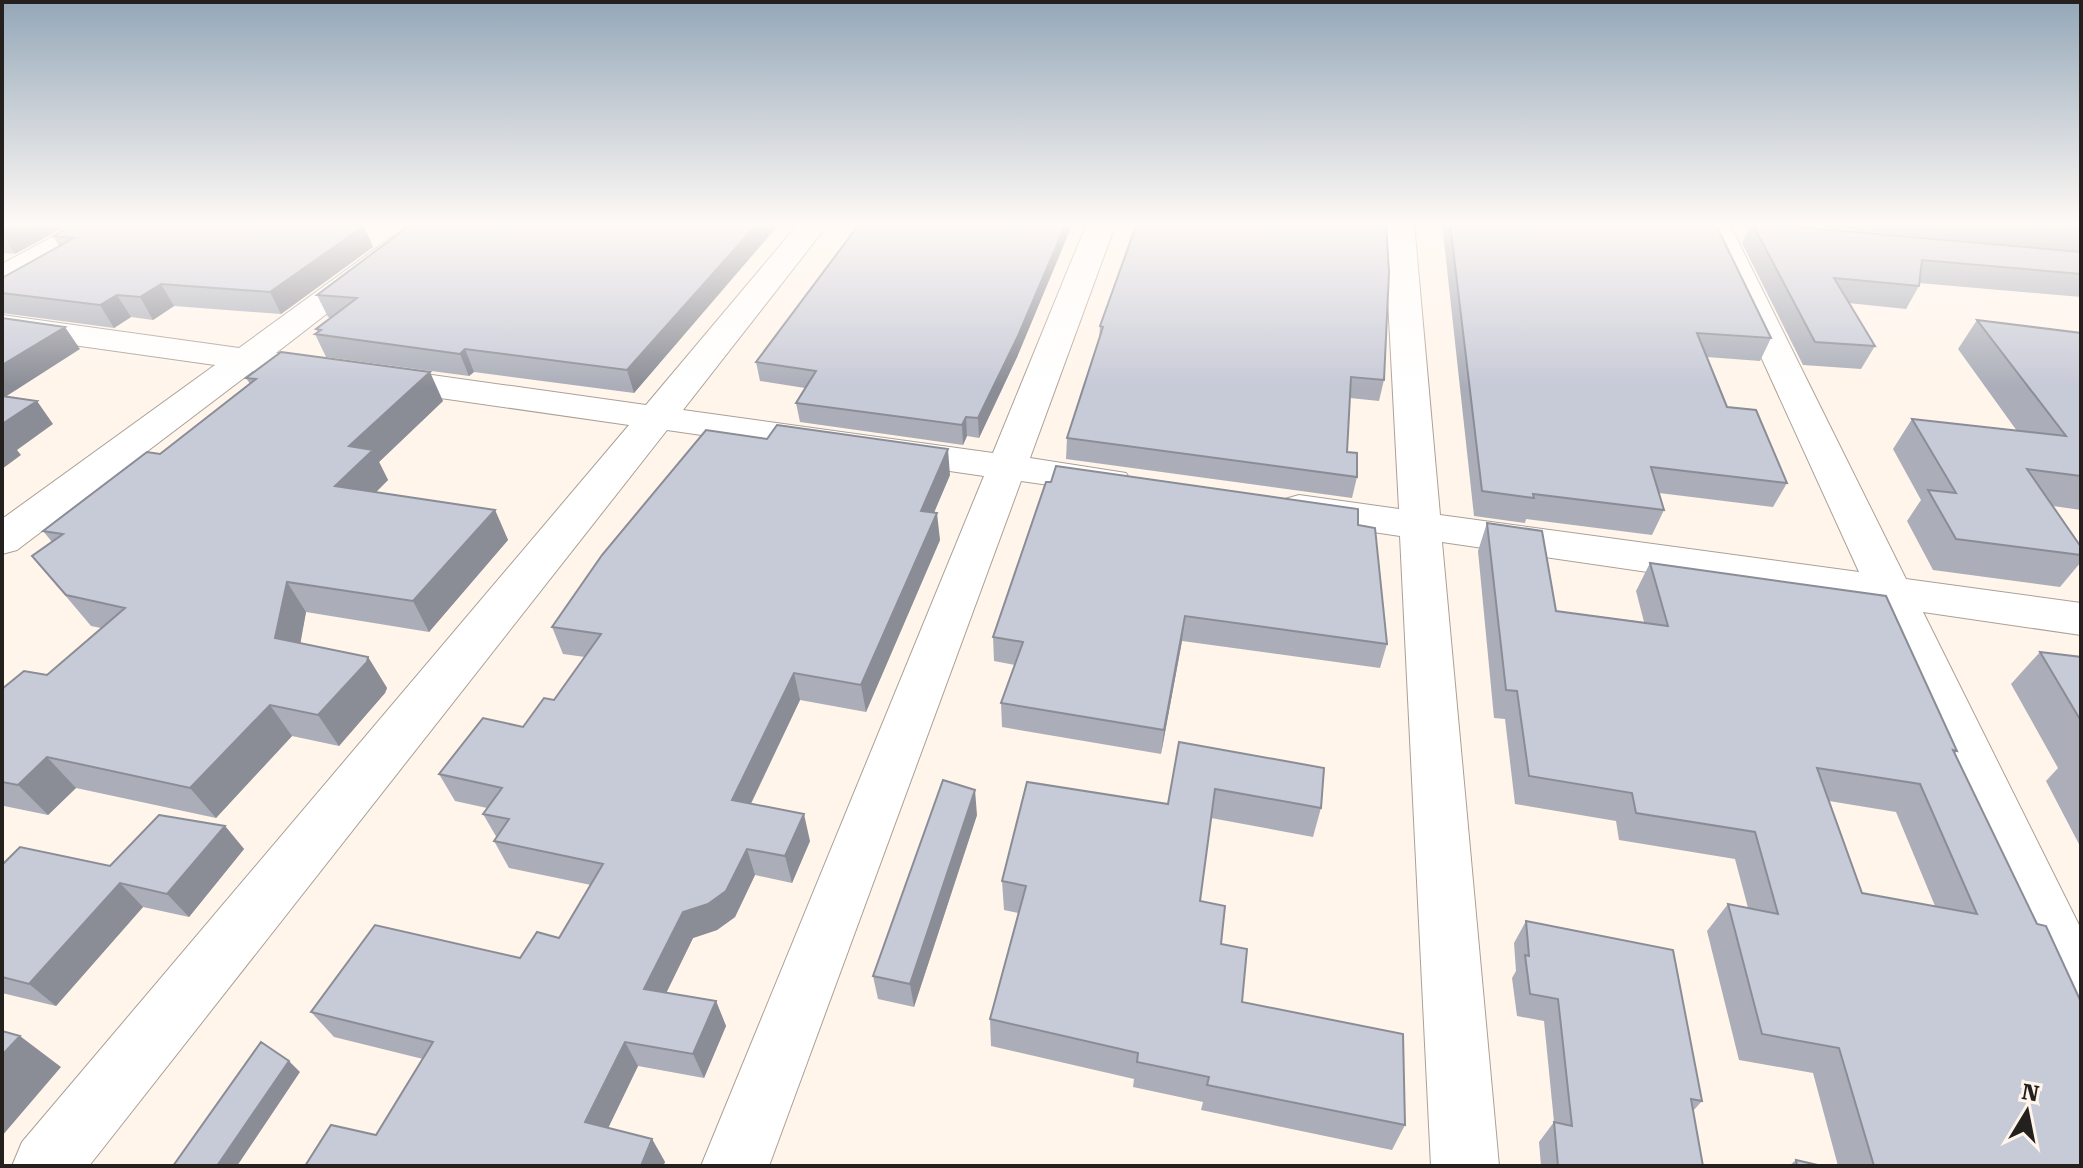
<svg xmlns="http://www.w3.org/2000/svg" width="2083" height="1168" font-family="'Roboto Serif',serif">
  <style>
    .lines { fill: none; stroke-linecap: round; stroke-linejoin: round }
    .street-casing { stroke: #aaa097; stroke-width: 2 }
    .secondary-casing { stroke: #aaa097; stroke-width: 2 }
    .street { fill: #fff; fill-rule: evenodd }
    .secondary { fill: #fff; fill-rule: evenodd }
    .wall { fill: #abaeb9; fill-rule: evenodd }
    .shaded-wall { fill: #8b8d96 }
    .building { fill: #c7cad7; stroke: #8b8d96; stroke-width: 2; fill-rule: evenodd }
  </style>
  <rect width="100%" height="100%" fill="#fff5eb"/>
  <g class="lines">
    <defs>
      <path id="street" d="M411 223H444L276 353 646 405 799 223H829L683 410 993 453 1087 223H1116L1030 458 1126 473 1132 482 1126 491 1112 494 1021 481 769 1166H701L984 476 667 430 89 1166H12L22 1142 629 425 253 371 17 550 2 554V519L215 365 2 335V315L239 348Z
        M1384 223H1414L1440 515 1859 572 1700 223H1729L1906 579 2081 603V635L1923 612 2081 929V1021L2059 1012 1874 605 1442 542 1499 1166H1431L1400 536 1299 521 1285 517 1279 508 1285 499 1299 495 1399 509Z"/>
      <path id="secondary" d="M78 223H114L110 229 13 284 2 286V264Z"/>
    </defs>
    <use href="#street" class="street-casing"/>
    <use href="#secondary" class="secondary-casing"/>
    <use href="#street" class="street"/>
    <use href="#secondary" class="secondary"/>
  </g>
  <path class="wall" d="M2 223 15 254 2 253Z
    M376 223H406L401 226Z
    M780 223 634 393 474 372 469 376 326 357 315 334 318 332 316 329 331 318 328 317 317 295Z
    M1442 223H1715L1771 338 1760 361 1707 357 1727 407 1787 483 1773 507 1659 493 1664 510 1652 535 1526 519 1525 523 1474 516Z
    M1751 223 2081 252V297L1919 283V286L1906 309 1848 303 1875 346 1861 369 1803 365 1742 243Z
    M1780 223H2081V252Z
    M364 226 373 247 281 314 174 306 153 320 131 317 114 328 2 313V278L59 246 53 236Z
    M1977 320 2081 333V510L2053 506 2081 547V562L2060 587 1933 570 1907 521 1921 500 1893 449 1912 419 2017 431 1958 349Z
    M1100 326 1384 380 1379 401 1350 398 1347 452 1357 477 1352 498 1066 459 1067 438 1099 340Z
    M1018 355 979 438 967 436 963 445 800 422 796 403 805 388 760 381 756 362Z
    M246 378 443 401 379 462 388 480 376 492 495 510 508 540 429 632 306 612 300 643 368 657 387 688 385 693 339 746 292 736 216 818 76 788 48 815 4 806 2 808V689L47 675 101 628 91 626 32 556 52 542 43 531 160 454 250 384Z
    M950 475 934 513 940 540 866 712 800 700 751 804 810 841 792 883 755 875 735 917 717 930 693 938 666 993 716 1001 726 1026 704 1078 638 1066 608 1128 652 1139 665 1162 663 1166H305L376 1135 423 1059 334 1037 311 1012 520 958 559 938 591 885 509 868 494 841 497 838 483 814 487 808 455 801 439 774 523 727 554 700 585 657 563 654 552 627Z
    M1487 523 1556 611 1644 622 1636 591 1650 563 1957 751 1955 753 2081 1166H1838L1813 1073 1739 1060 1707 931 1728 904 1748 908 1735 859 1619 840 1616 821 1515 804 1505 719 1494 718 1478 551ZM1829 801 1896 812 1935 906 1862 893Z
    M1358 525 1387 644 1380 668 1182 641 1161 754 1002 727 1001 703 1015 665 994 661 993 637Z
    M2040 652 2081 657V848L2046 781 2058 768 2011 684Z
    M1179 742 1321 808 1313 837 1211 818 1200 901 1221 944 1242 1002 1405 1125 1392 1150 1201 1110 1203 1102 1133 1087 1134 1079 991 1046 990 1019 1018 913 1004 910 1002 881 1168 804Z
    M977 815 914 1007 878 999 873 976Z
    M225 826 244 849 189 917 143 907 56 1006 2 993V865L110 866Z
    M1526 921 1702 1101 1693 1111 1703 1166H1541L1539 1142 1554 1122 1544 1021 1517 1016 1512 978 1516 971 1514 943Z
    M1796 1160 1822 1166H1789Z"/>
  <path class="shaded-wall" d="M19 223H72L15 254 2 234V232Z
    M758 223H780L634 393 627 370Z
    M1066 223H1073L1018 355 979 438 978 418Z
    M364 226 373 247 281 314 270 292Z
    M161 284 174 306 153 320 140 297Z
    M117 295 131 317 114 328 100 305Z
    M65 327 80 349 2 399V365Z
    M465 349 474 372 469 376 460 354Z
    M430 372 443 401 379 462 388 480 352 516 335 486 349 446Z
    M37 401 53 424 17 450 21 455 2 469V424Z
    M966 417 967 436 963 445 962 425Z
    M948 449 950 475 923 538 921 511Z
    M495 510 508 540 429 632 413 601Z
    M937 513 940 540 866 712 861 685Z
    M287 582 306 612 296 668 275 638Z
    M1185 616 1182 641 1161 754 1164 730Z
    M368 657 387 688 385 693 339 746 318 715Z
    M794 673 800 700 740 826 732 800Z
    M270 705 292 736 216 818 190 788Z
    M47 757 76 788 48 815 18 785Z
    M975 790 977 815 914 1007 910 984Z
    M804 814 810 841 792 883 785 856Z
    M225 826 244 849 189 917 167 894Z
    M747 849 755 875 735 917 717 930 693 938 656 1014 644 989 683 912Z
    M120 883 143 907 56 1006 29 984Z
    M716 1001 726 1026 704 1078 693 1054Z
    M20 1036 61 1067 2 1136V1055Z
    M625 1042 638 1066 600 1145 585 1122Z
    M289 1061 300 1072 237 1166H217Z
    M652 1139 665 1162 663 1166H641Z"/>
  <path class="building" d="M2 223H19L2 232Z
    M77 223H340L364 226 270 292 161 284 140 297 117 295 100 305 2 293V278L74 238 53 236Z
    M413 223H758L627 370 465 349 460 354 315 334 321 330 316 329 357 298 317 295Z
    M860 223H1066L1018 336 978 418 966 417 962 425 796 403 816 371 756 362Z
    M1137 223H1386L1389 272 1384 380 1351 377 1347 452 1357 453V477L1067 438 1103 327 1100 326Z
    M1450 223H1715L1771 338 1697 333 1727 407 1756 410 1787 483 1651 467 1664 510 1533 494 1534 498 1482 491Z
    M1752 223 2081 252V274L1922 260 1919 286 1834 278 1875 346 1815 342Z
    M2017 223H2081V229Z
    M2 318 65 327 2 365Z
    M1977 320 2081 333V476L2027 469 2081 547V555L1956 539 1928 490 1956 493 1912 419 2066 436Z
    M281 352 430 372 349 446 373 450 335 486 495 510 413 601 287 582 275 638 368 657 367 662 318 715 270 705 190 788 47 757 18 785 2 782V689L24 671 47 675 125 608 66 595 32 556 63 534 43 531 147 452 160 454 256 379 246 378Z
    M2 396 37 401 2 424Z
    M777 425 948 449 921 511 937 513 861 685 794 673 732 800 804 814 785 856 747 849 726 891 708 904 683 912 644 989 716 1001 693 1054 625 1042 585 1122 652 1139 641 1166H305L331 1125 376 1135 433 1042 311 1012 375 925 520 958 537 932 559 938 603 864 494 841 509 819 483 814 502 788 439 774 483 718 523 727 544 698 554 700 601 634 552 627 602 555 706 430 767 439Z
    M1056 466 1358 509V525L1375 528 1387 644 1185 616 1164 730 1001 703 1023 642 993 637 1046 482H1051Z
    M1487 523 1542 531 1556 611 1668 626 1650 563 1886 596 1957 751 1953 750 2037 924 2046 926 2081 1002V1166H1874L1839 1048 1762 1034 1728 904 1778 914 1755 832 1636 813 1632 793 1529 776 1517 691 1506 690ZM1817 768 1920 784 1977 914 1862 893Z
    M2040 652 2081 657V721Z
    M1179 742 1324 768 1321 808 1215 789 1200 901 1225 906 1221 944 1247 949 1242 1002 1403 1034 1405 1125 1207 1085 1209 1077 1137 1062 1138 1053 990 1019 1026 886 1002 881 1027 782 1168 804Z
    M943 780 975 790 910 984 873 976Z
    M159 815 225 826 167 894 120 883 29 984 2 977V865L20 847 110 866Z
    M1526 921 1673 950 1702 1101 1691 1099 1703 1166H1558L1554 1122 1572 1126 1558 999 1530 994 1525 955 1529 956Z
    M2 1031 20 1036 2 1055Z
    M261 1042 289 1061 217 1166H173Z
    M1796 1160 1822 1166H1797Z"/>
  <linearGradient id="sky" x2="0" y2="1"><stop stop-color="#94a7b8"/><stop offset="0.58" stop-color="#fffaf6"/><stop offset="1" stop-color="#fffaf6" stop-opacity="0"/></linearGradient>
  <rect width="2083" height="387" fill="url(#sky)"/>
  <rect width="2083" height="1168" fill="none" stroke="#24201d" stroke-width="8"/>
  <g transform="translate(2027 1112) rotate(10)" stroke="#fff5eb" stroke-width="6" paint-order="stroke">
  <path d="M0-6L14 30L0 20L-14 30Z" fill="#24201d"/>
  <text y="-12" font-size="22" font-weight="bold" text-anchor="middle" fill="#24201d">N</text>
  </g>
</svg>
